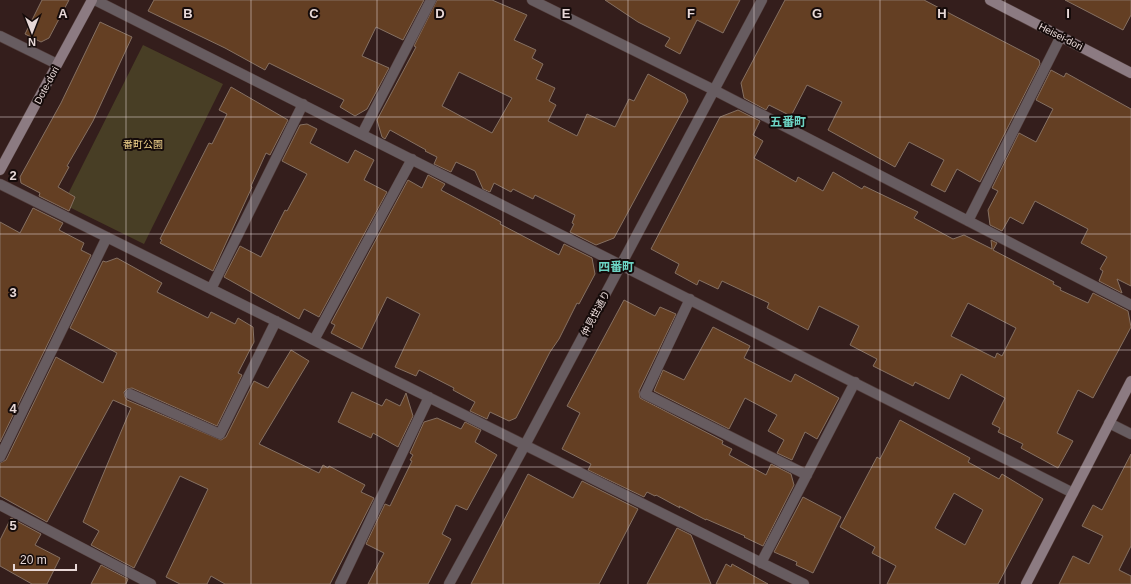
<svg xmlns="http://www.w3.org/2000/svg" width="1131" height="584" font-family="Arial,'Noto Sans JP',sans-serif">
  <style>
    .green { fill: #483e25 }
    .building { fill: #643f23; stroke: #857062; fill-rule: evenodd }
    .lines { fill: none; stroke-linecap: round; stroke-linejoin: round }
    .street-casing { stroke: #513c3a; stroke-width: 11 }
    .secondary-casing { stroke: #513c3a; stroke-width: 11 }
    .street { stroke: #675c60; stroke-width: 10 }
    .secondary { stroke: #8c7b82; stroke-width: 10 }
    .grid { fill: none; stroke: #e7d8d7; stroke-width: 1; stroke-opacity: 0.55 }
    .labels { text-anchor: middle; stroke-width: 4; stroke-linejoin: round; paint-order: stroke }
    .street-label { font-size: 10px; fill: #e7d8d7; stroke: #150b0a }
    .park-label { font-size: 10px; fill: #f3d58d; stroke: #150b0a }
    .quarter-label { font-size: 12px; font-weight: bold; fill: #6cd4c4; stroke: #150b0a }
    .grid-label { font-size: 13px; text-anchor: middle; font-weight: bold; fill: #e7d8d7; stroke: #150b0a; stroke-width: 4; stroke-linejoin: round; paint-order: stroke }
  </style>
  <rect width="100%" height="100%" fill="#341e1c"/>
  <path class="green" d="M143 45 223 84 144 244 63 204Z"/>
  <path class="building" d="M42 0H69L49 38 41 42 25 34Z
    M154 0H424L403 40 376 27 362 56 389 68 367 109 355 116 340 107 344 100 269 63 265 70 225 48 148 11Z
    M437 0H492L527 15 514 40 536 50 532 58 543 64 536 79 555 88 549 101 556 105 548 121 577 136 587 114 615 127 629 99 634 101 648 74 685 94 688 101 614 238 596 245 570 232 574 224 572 223 575 215 535 195 533 199 513 189 511 192 494 183 490 192 483 189 475 171 456 162 451 172 434 164 437 157 425 151 426 150 390 130 385 139 382 137 377 120 416 47 414 46ZM459 72 512 98 492 133 442 106Z
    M605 0H740L723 33 697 20 680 54 665 46 670 38 638 22Z
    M785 0H924L1039 60 1040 64 980 182 957 169 945 192 931 185 944 160 909 142 895 167 828 130 842 102 807 85 791 116 769 105 766 110 744 98 741 83Z
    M1065 0H1131V15L1123 30Z
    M100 22 132 37 93 121 67 166 69 167 58 187 75 197 69 211 39 196 40 193 21 183 20 177 61 103Z
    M1051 70 1064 77 1066 73 1131 109V286L1117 279 1122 293 1099 281 1103 271 1100 269 1107 257 1081 243 1088 229 1035 201 1023 224 1010 217 1002 231 990 225 988 210 998 191 992 188 1019 133 1036 142 1053 109 1036 100Z
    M231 87 288 120 270 155 266 153 251 186 252 187 213 271 160 243 162 240 160 239 209 143 212 144 227 114 219 110Z
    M738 110 760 121 753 135 763 141 754 158 796 182 798 177 823 191 833 172 862 189 864 186 918 212 914 218 953 239 964 235 992 249 991 240 997 243 993 250 1054 282 1053 284 1061 288 1060 290 1088 303 1093 293 1128 311 1131 327 1093 398 1078 390 1057 433 1073 441 1058 468 1021 448 1023 444 998 432 1000 428 992 424 1005 398 961 374 949 399 915 382 913 386 873 366 877 359 850 345 859 326 819 306 808 330 767 308 769 303 722 281 718 289 699 280 697 285 675 273 679 264 651 249 720 117ZM968 303 1016 328 1002 356 997 353 995 358 951 336Z
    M307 124 317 129 310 143 348 163 355 150 374 160 364 180 387 192 319 317 304 309 299 319 224 277 240 246 261 257 285 210 287 211 307 174 282 161 300 125Z
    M428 175 445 184 441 190 501 222 500 224 559 255 564 244 592 258 595 274 579 304 577 303 559 339 550 352 516 418 509 421 490 412 487 419 470 411 475 402 453 390 454 388 419 370 416 376 395 367 420 314 387 297 362 349 331 333 335 325 331 323 408 180 422 188Z
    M33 208 63 223 59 230 84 243 81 250 91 255 0 442V222L20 233Z
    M117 258 162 283 157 292 208 318 211 312 235 324 238 318 253 327 254 342 238 373 242 375 217 426 132 388 127 389 124 392 125 397 127 400 221 440 226 437 254 381 268 388 291 350 309 361 259 444 319 473 323 465 328 468 329 466 365 485 361 492 374 498 330 584H225L211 576 207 584H180L166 577 208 489 180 476 134 568 91 545 99 531 83 522 131 408 113 400 47 522 0 496V463L6 460 56 357 103 383 117 353 70 328 103 261 106 262Z
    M624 300 655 316 660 307 676 314 639 391 640 398 723 441 722 444 732 449 729 455 766 475 771 464 791 474 794 485 763 546 744 537 745 536 706 519V520L679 506 680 508 656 495 655 496 647 492 644 497 588 470 591 464 562 449 580 413 567 406Z
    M713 327 750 346 744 358 791 382 795 374 839 398 817 439 805 432 792 460 777 453 784 440 768 431 777 415 745 398 729 429 654 391 663 370 684 380Z
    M352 392 382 406 386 399 400 406 406 393 413 416 398 447 373 433 371 438 338 422Z
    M437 418 461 429 465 422 481 430 475 442 497 455 467 510 456 505 442 534 451 539 428 584H368L384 553 366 544 385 504 390 506 412 461 410 460 413 455 410 453 424 422Z
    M900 420 970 458 968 462 999 479 1002 474 1043 499 998 584H887L896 566 872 553 875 547 840 527 877 457 880 459ZM954 493 983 510 965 545 935 528Z
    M1131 454V546L1119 570 1131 576V584H1059L1073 556 1089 564 1103 536 1082 526 1093 505 1102 510Z
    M528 474 573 498 582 481 638 509 599 584H471Z
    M803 497 841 517 813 573 796 565 797 562 774 552Z
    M11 518 41 534 35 545 60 558 47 584H32L0 566V540Z
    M677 528 691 535 711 584H647Z
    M726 564 731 567 732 564 768 584H716Z
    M101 565 128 579 126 584H91Z"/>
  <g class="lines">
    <defs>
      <path id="street" d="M95 0 1073 493
        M532 0 714 90 1131 305
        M0 36 57 64
        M362 134 431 0
        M0 184 804 584
        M968 221 1061 36
        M211 289 303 104
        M690 299 645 394 807 475
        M314 340 412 159
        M130 394 220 434 276 321
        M1109 423 1131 434
        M0 457 107 237
        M0 505 151 584
        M761 563 855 382
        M340 584 429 397
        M449 584 525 445 762 0"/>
      <path id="secondary" d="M990 0 1131 73
        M0 170 92 0
        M1026 584 1131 381"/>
    </defs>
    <use href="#street" class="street-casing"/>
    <use href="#secondary" class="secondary-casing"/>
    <use href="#street" class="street"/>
    <use href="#secondary" class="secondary"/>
  </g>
  <path class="grid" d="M126 0V584M251 0V584M377 0V584M503 0V584M628 0V584M754 0V584M880 0V584M1005 0V584M0 117H1131M0 234H1131M0 350H1131M0 467H1131"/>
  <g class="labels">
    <g class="street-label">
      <text transform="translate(1061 36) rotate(27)" y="4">Heisei-dori</text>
      <text transform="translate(46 85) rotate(-62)" y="4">Dote-dori</text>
      <text transform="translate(595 313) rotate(-62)" y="4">仲見世通り</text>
    </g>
    <g class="park-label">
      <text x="143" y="148">番町公園</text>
    </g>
    <g class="quarter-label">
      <text x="788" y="126">五番町</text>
      <text x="616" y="271">四番町</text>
    </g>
  </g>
  <g class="grid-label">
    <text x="63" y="18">A</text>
    <text x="188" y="18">B</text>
    <text x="314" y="18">C</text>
    <text x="440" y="18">D</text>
    <text x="566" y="18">E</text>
    <text x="691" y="18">F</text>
    <text x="817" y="18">G</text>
    <text x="942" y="18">H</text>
    <text x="1068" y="18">I</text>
    <text x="13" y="180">2</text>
    <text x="13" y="297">3</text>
    <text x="13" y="413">4</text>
    <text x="13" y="530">5</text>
  </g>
  <g transform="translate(32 32) rotate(180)" stroke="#150b0a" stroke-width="3" paint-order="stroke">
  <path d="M0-3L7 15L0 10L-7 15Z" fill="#e7d8d7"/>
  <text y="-6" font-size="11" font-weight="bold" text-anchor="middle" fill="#e7d8d7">N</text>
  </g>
  <path d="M14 564v6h62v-6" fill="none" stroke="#e7d8d7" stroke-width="2"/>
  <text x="20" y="564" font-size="12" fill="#e7d8d7" stroke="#150b0a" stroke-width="3" paint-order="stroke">20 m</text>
</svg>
